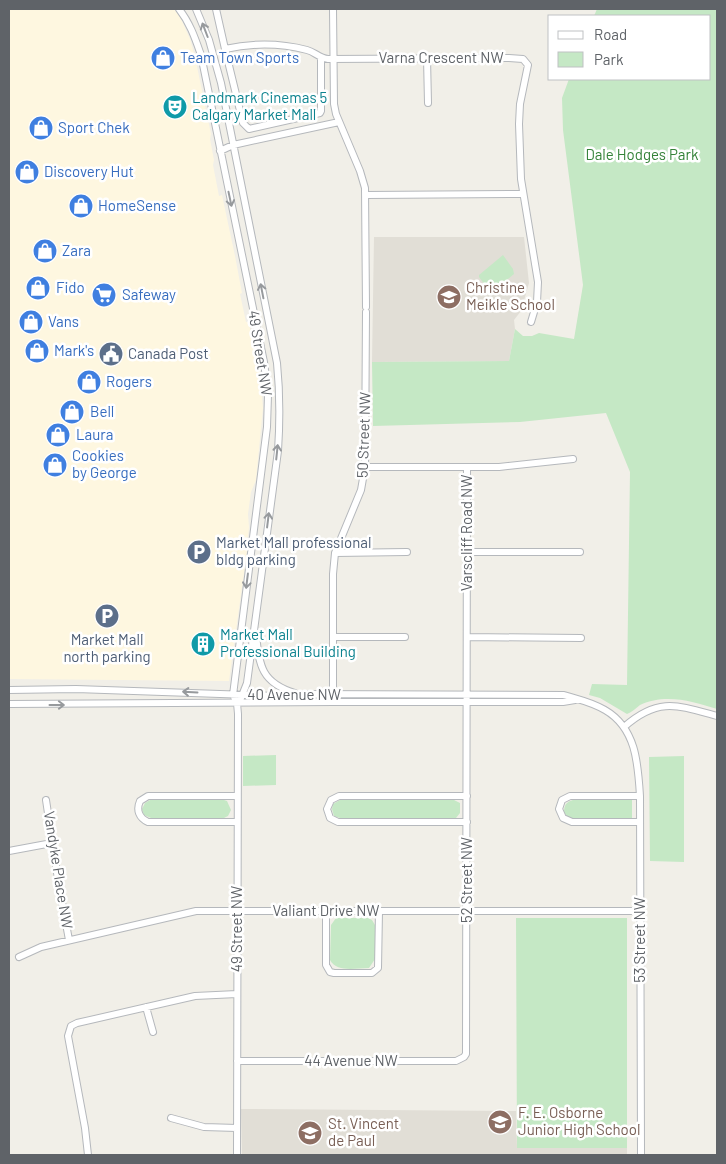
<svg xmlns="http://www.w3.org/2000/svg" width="726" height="1164" font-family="Barlow,sans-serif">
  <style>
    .commercial { fill: #fef7e0 }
    .education { fill: #e1ded6 }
    .green { fill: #c5e8c5 }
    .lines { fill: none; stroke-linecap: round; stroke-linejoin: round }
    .minor-casing { stroke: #b5b8bc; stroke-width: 8 }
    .minor { stroke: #fff; stroke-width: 6 }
    .oneway { stroke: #979a9d }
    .labels { text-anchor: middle; stroke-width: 5; stroke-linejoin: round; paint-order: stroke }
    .shop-label { font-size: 15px; fill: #366cbe; stroke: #fff; text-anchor: start }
    .street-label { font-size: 15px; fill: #5f6368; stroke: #fff }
    .culture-label { font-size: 15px; fill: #0d838f; stroke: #fff; text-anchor: start }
    .park-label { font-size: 15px; fill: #348238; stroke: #fff }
    .education-label { font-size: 15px; fill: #785e54; stroke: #fff; text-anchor: start }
    .service-label { font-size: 15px; fill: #4e5e75; stroke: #fff; text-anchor: start }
  </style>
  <rect width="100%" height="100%" fill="#f1efe8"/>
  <path class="commercial" d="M9 9H174L180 17 190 39 195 57 211 134 210 139 214 160 213 165 219 196 222 195 235 256 242 293 240 294 246 322H248L258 355 263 408 256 480 251 492 248 514 249 527 248 537 245 538 244 542 248 544 229 681 9 679Z"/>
  <path class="education" d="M374 237H524L529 283 521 311 514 320 515 329 509 361 372 362Z
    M241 1109 516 1111 517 1148H627V1155H242Z"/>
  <path class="green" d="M597 9H717V709C693 701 664 693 640 705 636 708 632 712 627 714L600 698 589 695 592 684 627 685 630 472 606 413 520 422 373 426 372 362 509 361 515 329 523 336H532L539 333 574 339 583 285 563 130 562 98 569 79H710V16H594Z
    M503 255 513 269 514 274 491 293 479 277V275Z
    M276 755V785L243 786V756Z
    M684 756V862L650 861 649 757Z
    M150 800H224L227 801 231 810 228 816 224 818H151L144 815 142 809 145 803Z
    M340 800H454L460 803V813L456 818H340L334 816 332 809 333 804Z
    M573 800H632V818H569L564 813C564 805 566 802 573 800Z
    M336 918H368L372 920 375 925V959L369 968C356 968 337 973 330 960L331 925Z
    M516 918H627V1148H517Z"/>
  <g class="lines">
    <defs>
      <path id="minor" d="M179 9C190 23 195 38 201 55L264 362 268 395 267 427 233 695 237 703 238 714 237 1155
        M196 9 209 40 221 83 277 363C280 393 280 421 278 451L247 683 241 698
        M216 9 225 49C252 43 280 43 307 50 315 52 319 58 328 59L509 58 523 59 528 65 520 104 519 124 521 179 538 282 537 302 531 322
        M333 9 334 104 336 114 360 171 365 188 366 307
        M225 49 243 123 249 129 320 113 321 111V58
        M427 58 428 103
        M220 151 233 145 339 122
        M366 195 523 194
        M365 467H499L573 459
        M467 552H580
        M335 553 407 552
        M256 635C259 666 262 683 295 693
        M333 637H405
        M467 637 581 638
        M9 690 76 689 279 696 298 694 564 695C577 699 592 702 605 710 636 728 638 763 640 796L641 1155
        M333 698V574L335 553 361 490 365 467 366 312
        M9 704 333 702H563L575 700
        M624 727C658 697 677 705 717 716
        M467 796H339L331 800 327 809 330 818 338 822H467
        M640 796H570L562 800 559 809 563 818 572 822H640
        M46 800 59 886 69 940
        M237 822H148C139 818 136 810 140 801L148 796H237
        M9 851 52 843
        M326 911V965L330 972 334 973H372L378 968 379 911
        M19 957 41 947 196 911H640
        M146 1007 153 1032
        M237 1061H456L464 1057 466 1054 467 467
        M171 1118 204 1127 237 1128
        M88 1155 85 1128 68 1036 71 1026 77 1023 195 996 237 994"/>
    </defs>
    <use href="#minor" class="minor-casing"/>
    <use href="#minor" class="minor"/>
  </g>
  <defs><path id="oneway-shaft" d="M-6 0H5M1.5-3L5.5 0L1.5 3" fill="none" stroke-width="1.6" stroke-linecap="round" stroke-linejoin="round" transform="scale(1.25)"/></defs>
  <g class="oneway">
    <use href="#oneway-shaft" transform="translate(205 30) rotate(-111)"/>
    <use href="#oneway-shaft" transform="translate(230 199) rotate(78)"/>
    <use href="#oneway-shaft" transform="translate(262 291) rotate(-101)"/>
    <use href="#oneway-shaft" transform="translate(277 452) rotate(-84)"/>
    <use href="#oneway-shaft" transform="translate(268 520) rotate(-83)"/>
    <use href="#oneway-shaft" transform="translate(247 581) rotate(97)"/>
    <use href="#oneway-shaft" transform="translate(190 692) rotate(-177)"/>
    <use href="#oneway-shaft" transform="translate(57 705)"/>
  </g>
  <defs>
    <symbol id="shop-disc" viewBox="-11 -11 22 22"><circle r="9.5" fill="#3f7fe0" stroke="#fff"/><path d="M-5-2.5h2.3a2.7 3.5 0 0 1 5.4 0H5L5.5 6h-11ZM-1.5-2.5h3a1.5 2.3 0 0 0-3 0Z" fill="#fff"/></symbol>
    <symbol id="theatre-disc" viewBox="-11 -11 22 22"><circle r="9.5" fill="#0f9aa8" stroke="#fff"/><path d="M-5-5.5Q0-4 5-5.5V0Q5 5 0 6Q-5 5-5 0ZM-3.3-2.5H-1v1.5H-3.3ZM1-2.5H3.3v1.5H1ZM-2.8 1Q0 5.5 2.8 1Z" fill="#fff"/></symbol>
    <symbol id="supermarket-disc" viewBox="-11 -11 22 22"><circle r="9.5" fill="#3f7fe0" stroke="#fff"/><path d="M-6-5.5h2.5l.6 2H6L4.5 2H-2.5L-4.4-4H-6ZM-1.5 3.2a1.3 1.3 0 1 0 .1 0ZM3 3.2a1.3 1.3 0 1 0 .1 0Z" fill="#fff"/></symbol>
    <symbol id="school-disc" viewBox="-11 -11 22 22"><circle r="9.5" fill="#8d6e63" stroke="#fff"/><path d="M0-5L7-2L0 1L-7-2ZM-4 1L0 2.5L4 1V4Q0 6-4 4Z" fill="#fff"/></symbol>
    <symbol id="civic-disc" viewBox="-11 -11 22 22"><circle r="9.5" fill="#5c6f8a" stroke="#fff"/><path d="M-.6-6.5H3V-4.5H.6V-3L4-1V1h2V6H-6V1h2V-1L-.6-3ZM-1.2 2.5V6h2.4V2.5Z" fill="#fff"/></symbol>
    <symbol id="parking-disc" viewBox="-11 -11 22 22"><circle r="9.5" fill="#5c6f8a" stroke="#fff"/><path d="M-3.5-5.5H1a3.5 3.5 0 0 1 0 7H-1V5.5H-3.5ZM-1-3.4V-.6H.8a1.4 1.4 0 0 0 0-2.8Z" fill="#fff"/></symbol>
    <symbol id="building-disc" viewBox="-11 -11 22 22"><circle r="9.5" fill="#0f9aa8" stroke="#fff"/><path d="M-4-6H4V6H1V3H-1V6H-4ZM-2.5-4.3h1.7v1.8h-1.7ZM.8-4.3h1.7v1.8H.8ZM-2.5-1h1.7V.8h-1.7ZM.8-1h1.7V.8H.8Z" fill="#fff"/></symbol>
  </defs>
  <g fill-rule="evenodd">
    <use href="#shop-disc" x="149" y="44" width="28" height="28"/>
    <use href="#theatre-disc" x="161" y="93" width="28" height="28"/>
    <use href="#shop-disc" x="27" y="114" width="28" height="28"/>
    <use href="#shop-disc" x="13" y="158" width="28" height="28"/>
    <use href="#shop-disc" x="67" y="192" width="28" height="28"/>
    <use href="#shop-disc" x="31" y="237" width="28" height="28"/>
    <use href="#shop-disc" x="24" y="274" width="28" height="28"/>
    <use href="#supermarket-disc" x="90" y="281" width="28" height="28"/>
    <use href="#school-disc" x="435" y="283" width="28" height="28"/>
    <use href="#shop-disc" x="17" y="308" width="28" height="28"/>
    <use href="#shop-disc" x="23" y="337" width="28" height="28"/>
    <use href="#civic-disc" x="97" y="340" width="28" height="28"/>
    <use href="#shop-disc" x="75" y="368" width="28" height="28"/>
    <use href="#shop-disc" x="58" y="398" width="28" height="28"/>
    <use href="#shop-disc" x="44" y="421" width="28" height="28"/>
    <use href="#shop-disc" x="41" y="451" width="28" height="28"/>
    <use href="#parking-disc" x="185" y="538" width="28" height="28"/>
    <use href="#parking-disc" x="93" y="602" width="28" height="28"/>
    <use href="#building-disc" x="189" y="630" width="28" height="28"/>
    <use href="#school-disc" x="486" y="1108" width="28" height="28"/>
    <use href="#school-disc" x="296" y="1119" width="28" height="28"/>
  </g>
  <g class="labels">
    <g class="shop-label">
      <text x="180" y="63">Team Town Sports</text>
      <text x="58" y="133">Sport Chek</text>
      <text x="44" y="177">Discovery Hut</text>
      <text x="98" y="211">HomeSense</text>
      <text x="62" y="256">Zara</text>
      <text x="56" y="293">Fido</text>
      <text x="122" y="300">Safeway</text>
      <text x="48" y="327">Vans</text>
      <text x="54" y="356">Mark's</text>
      <text x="106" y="387">Rogers</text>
      <text x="90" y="417">Bell</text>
      <text x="76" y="440">Laura</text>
      <text x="72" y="461">Cookies<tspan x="72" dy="17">by George</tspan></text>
    </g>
    <g class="street-label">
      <text x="441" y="63">Varna Crescent NW</text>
      <text transform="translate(260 353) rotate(81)" y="5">49 Street NW</text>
      <text transform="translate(364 435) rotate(-88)" y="5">50 Street NW</text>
      <text transform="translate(467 533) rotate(-90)" y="5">Varscliff Road NW</text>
      <text x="294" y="700">40 Avenue NW</text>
      <text transform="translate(58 870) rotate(81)" y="5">Vandyke Place NW</text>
      <text transform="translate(467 880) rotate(-90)" y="5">52 Street NW</text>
      <text x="326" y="916">Valiant Drive NW</text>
      <text transform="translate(237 929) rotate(-90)" y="5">49 Street NW</text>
      <text transform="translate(640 940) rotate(-90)" y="5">53 Street NW</text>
      <text x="351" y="1066">44 Avenue NW</text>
    </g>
    <g class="culture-label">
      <text x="192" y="103">Landmark Cinemas 5<tspan x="192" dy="17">Calgary Market Mall</tspan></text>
      <text x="220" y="640">Market Mall<tspan x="220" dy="17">Professional Building</tspan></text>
    </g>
    <g class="park-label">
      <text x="642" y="160">Dale Hodges Park</text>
    </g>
    <g class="education-label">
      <text x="466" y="293">Christine<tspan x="466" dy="17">Meikle School</tspan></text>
      <text x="518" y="1118">F. E. Osborne<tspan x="518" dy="17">Junior High School</tspan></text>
      <text x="328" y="1129">St. Vincent<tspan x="328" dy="17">de Paul</tspan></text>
    </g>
    <g class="service-label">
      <text x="128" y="359">Canada Post</text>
      <text x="216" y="548">Market Mall professional<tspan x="216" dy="17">bldg parking</tspan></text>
      <text x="107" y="645" text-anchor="middle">Market Mall<tspan x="107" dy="17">north parking</tspan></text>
    </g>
  </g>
  <rect width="726" height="1164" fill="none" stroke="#5f6368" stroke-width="20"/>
  <rect x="548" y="15" width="162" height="65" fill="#ffffff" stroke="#bfc1c3"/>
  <rect x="558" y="31" width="25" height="8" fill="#ffffff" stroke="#bfc1c3"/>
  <text x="594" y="40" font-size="15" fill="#5f6368">Road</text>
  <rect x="558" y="52" width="25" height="15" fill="#c5e8c5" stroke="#bfc1c3"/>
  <text x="594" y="65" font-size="15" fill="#5f6368">Park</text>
</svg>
